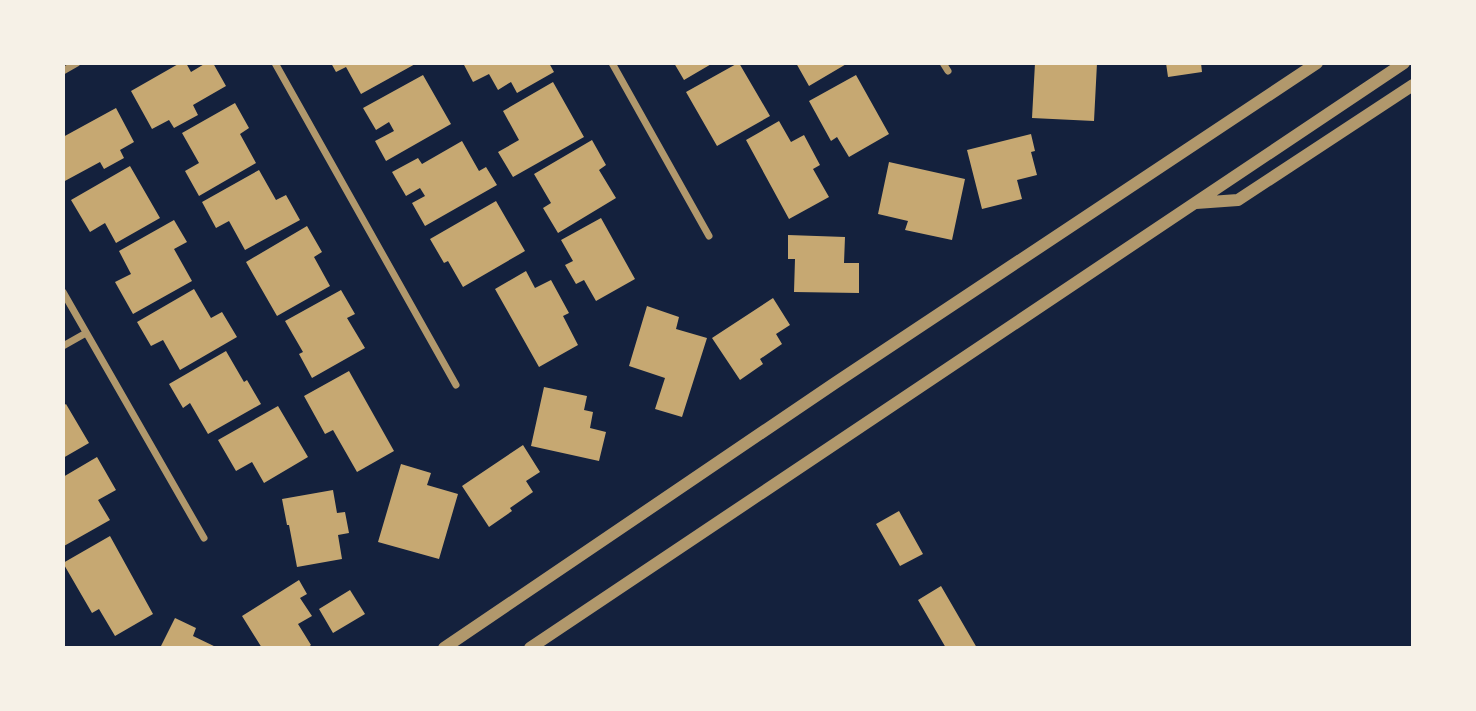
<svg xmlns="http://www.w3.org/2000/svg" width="1476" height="711" font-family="Bitter,serif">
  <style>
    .building { fill: #c6a872 }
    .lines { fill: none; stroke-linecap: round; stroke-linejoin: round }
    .minor { stroke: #b1986c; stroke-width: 7 }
    .tertiary { stroke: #b1986c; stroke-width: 12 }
  </style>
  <rect width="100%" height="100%" fill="#14213d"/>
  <path class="building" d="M180 63H186L191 72 206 63H213L226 86 193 105 198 115 174 128 169 120 152 129 131 91Z
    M331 63H417L361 94 346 67 336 72Z
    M463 63H549L554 72 517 93 511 82 498 90 489 74 473 82Z
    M674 63H713L684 80Z
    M738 63H739L770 116 717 146 686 92Z
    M796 63H848L809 86Z
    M1035 63H1097L1094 121 1032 118Z
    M1166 63H1201L1202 72 1168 77Z
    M423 75 451 124 386 161 375 141 394 131 389 122 376 130 363 108Z
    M856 75 889 134 849 157 837 137 831 141 809 101Z
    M553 82 584 137 513 177 498 152 519 140 503 111Z
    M235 103 249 128 240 134 256 163 199 196 185 171 199 163 182 133Z
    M116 108 134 142 120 150 124 158 104 169 100 162 63 182V137Z
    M779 121 791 142 804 135 820 165 813 169 829 197 789 219 746 140Z
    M1031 134 1035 151 1031 152 1037 175 1017 180 1022 199 982 209 967 150Z
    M592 140 606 165 599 170 616 198 558 233 543 208 551 203 534 174Z
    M462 141 479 171 486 167 497 185 425 226 412 203 425 196 420 188 406 196 392 172 418 158 422 164Z
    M889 162 965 179 952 240 905 230 908 221 878 214Z
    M130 166 160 218 116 243 105 223 90 232 71 200Z
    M259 170 276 200 286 195 300 220 245 250 229 221 216 228 202 202Z
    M496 201 525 251 463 287 448 261 444 263 430 239Z
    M601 218 635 279 596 301 584 280 576 284 565 265 573 261 561 240Z
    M174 220 187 242 174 249 192 281 133 314 115 282 131 274 119 251Z
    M307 226 322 252 314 257 330 286 277 316 246 262Z
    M788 235 845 237 844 263H859V293L794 292 795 259H788Z
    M526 271 535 288 551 280 569 313 563 316 578 345 539 367 495 289Z
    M194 289 211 318 222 312 237 337 180 370 163 340 151 346 137 322Z
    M341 290 355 314 347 318 365 348 312 378 299 354 303 352 285 321Z
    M773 298 790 325 776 334 782 344 760 359 763 364 740 380 712 338Z
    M647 306 679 317 676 329 707 338 682 417 655 409 665 378 629 366Z
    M226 351 244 382 247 380 261 404 208 434 190 403 183 408 169 384Z
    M349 371 394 451 357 472 333 430 325 434 304 396Z
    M544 387 587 396 584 410 593 412 590 428 606 432 599 461 531 446Z
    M66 404 89 443 63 458V406Z
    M278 406 308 457 264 483 252 462 236 471 218 440Z
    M523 445 540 472 526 481 533 492 510 508 512 511 489 527 462 486Z
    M97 457 116 490 98 500 110 520 64 546 63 477Z
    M401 464 431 473 427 485 458 494 439 559 378 542Z
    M333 490 337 513 345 512 349 533 338 535 342 559 297 567 289 525H287L282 499Z
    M899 511 923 554 900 566 876 524Z
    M110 536 153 614 115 636 99 609 92 613 63 563Z
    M299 580 307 594 300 598 312 616 298 624 311 645 307 648H262L242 616Z
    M941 586 977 648H946L918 600Z
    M350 590 365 614 333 633 319 609Z
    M175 618 196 628 193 636 218 648H160Z"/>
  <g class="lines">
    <path class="minor" d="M275 63 456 385
      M612 63 709 236
      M943 63 948 71
      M63 71 77 63
      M63 292 204 538
      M63 346 86 333"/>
    <path class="tertiary" d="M1196 203 1238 200 1413 85
      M444 648 835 383 1317 63
      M530 648 1404 63"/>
  </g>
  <rect width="1476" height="711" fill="none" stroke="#f6f1e7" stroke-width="130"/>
</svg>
